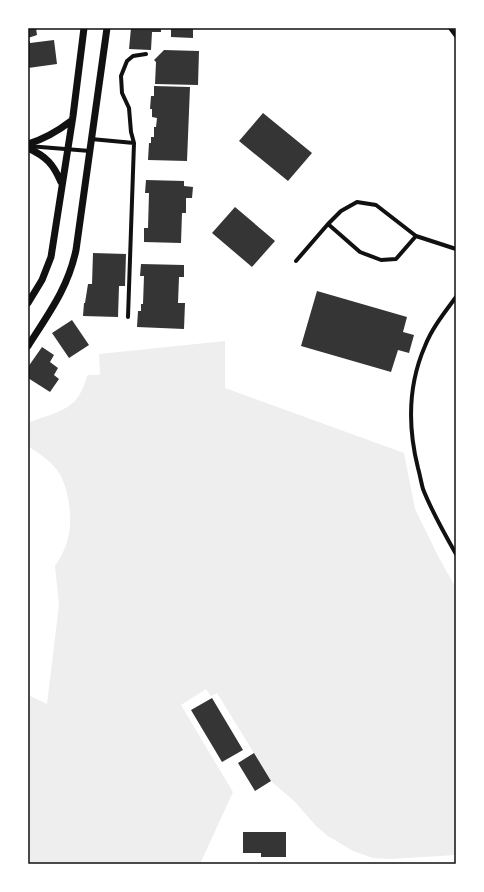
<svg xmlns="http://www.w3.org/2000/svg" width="484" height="892" font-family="Manrope,sans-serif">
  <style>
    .green { fill: #eee }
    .building { fill: #353535 }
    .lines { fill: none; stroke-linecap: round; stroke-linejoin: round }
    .minor { stroke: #111; stroke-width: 4 }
    .tertiary { stroke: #111; stroke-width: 7 }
    .neatline { fill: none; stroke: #111; stroke-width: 1.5 }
  </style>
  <rect width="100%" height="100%" fill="#fff"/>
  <path class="green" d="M225 341V388L404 453 415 509 439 558 456 588V855L391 859 373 858 353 851 328 836 316 826 295 802 271 781 217 693 211 696 206 689 181 705 233 792 200 864H28V695L47 704 59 605 55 566C70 545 73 524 68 498 66 488 63 478 57 470 50 460 38 453 28 446V423C44 416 68 412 78 397 82 391 85 383 87 376L89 375H98L100 374 99 354Z"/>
  <path class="building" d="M28 28H36L37 35 28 38Z
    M131 28H161V32H152L151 50 129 49Z
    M171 28H193V38L171 37Z
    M54 40 57 64 28 68V42L30 41V43Z
    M164 50 199 51 198 85 155 84 156 62 154 60Z
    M154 86 190 87 187 161 148 160 149 143H151V137H154V127H156L157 118 152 117V109H150L151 96H154Z
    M263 113 312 153 288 181 239 141Z
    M146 180 184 181V186L193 187 192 198H186V213H182L181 243 144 242V228H148L149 193H145Z
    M235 207 275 241 252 267 212 233Z
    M93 253 126 254 125 286H119L118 317 83 316 84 303H85L88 284H92Z
    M141 264 184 265V277H179L178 303H185L184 329 137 327 138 311H141V304H143L144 276H140Z
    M317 291 407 317 403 332 414 335 409 353 398 350 391 372 301 346Z
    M72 320 89 345 69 358 52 333Z
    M42 347 54 355 50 362 58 368 54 375 59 379 50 392 28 378V367Z
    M212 698 243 750 222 762 191 710Z
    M254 753 271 781 255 791 238 763Z
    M243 832H286V857H261V853H243Z"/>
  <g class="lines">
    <path class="minor" d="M450 28 456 36
      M91 139 134 143 128 317
      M134 143 131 132 129 108 122 93 121 76 127 61 133 56 146 54
      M28 146 90 151
      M328 224 360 252 381 260 396 259 416 236
      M296 261 328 224 341 211 357 202 376 205 416 236 456 249
      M456 297C445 312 432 328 425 346 408 385 408 428 418 468 420 475 421 482 423 489 432 512 444 533 456 554"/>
    <path class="tertiary" d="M28 144C44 139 58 131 71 121
      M28 148C47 157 53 164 61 182
      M28 303 42 280 51 257 73 116 84 28
      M28 346C49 313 68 288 76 250L107 28"/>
  </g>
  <rect width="484" height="892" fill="none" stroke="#ffffff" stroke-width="58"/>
  <rect x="29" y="29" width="426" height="834" class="neatline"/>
</svg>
